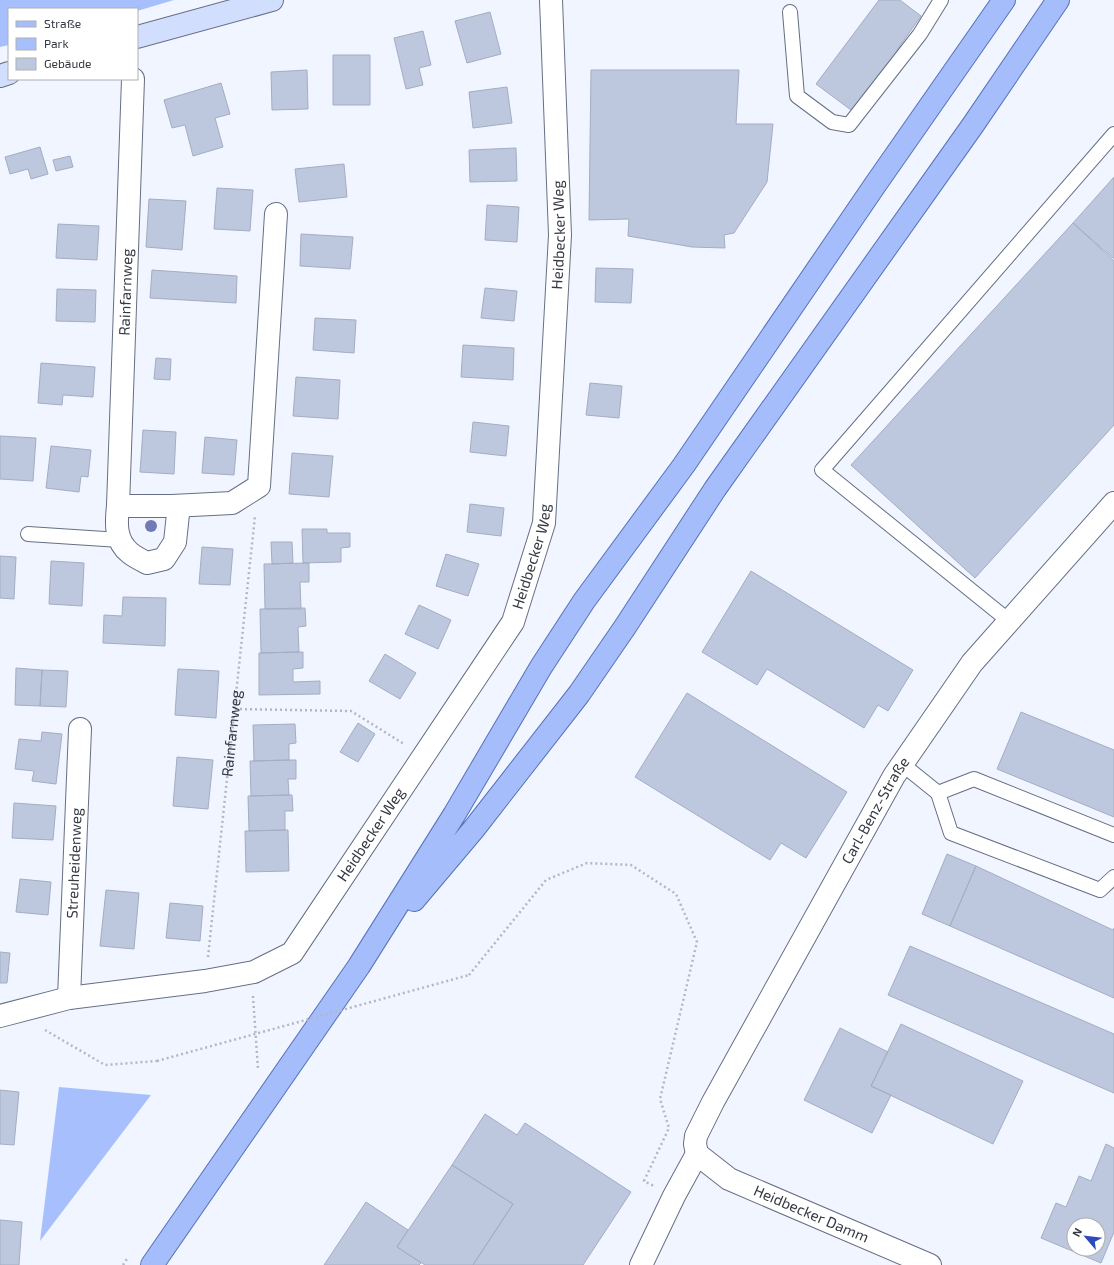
<svg xmlns="http://www.w3.org/2000/svg" width="1114" height="1265" font-family="'Exo 2',sans-serif">
  <style>
    .green { fill: #a7c0fd }
    .building { fill: #bdc7de; stroke: #a3adc3; fill-rule: evenodd }
    .lines { fill: none; stroke-linecap: round; stroke-linejoin: round }
    .service-casing { stroke: #666f83; stroke-width: 16 }
    .minor-casing { stroke: #666f83; stroke-width: 24 }
    .secondary-casing { stroke: #666f83; stroke-width: 24 }
    .primary-casing { stroke: #5772b8; stroke-width: 24 }
    .path { stroke: #b3b7c1; stroke-width: 2.5; stroke-dasharray: 2 3; stroke-linecap: butt }
    .service { stroke: #fff; stroke-width: 14 }
    .minor { stroke: #fff; stroke-width: 22 }
    .secondary { stroke: #d2defd; stroke-width: 22 }
    .primary { stroke: #a6bdfb; stroke-width: 22 }
    .path-bridge { stroke: #b3b7c1; stroke-width: 2.5; stroke-dasharray: 2 3; stroke-linecap: butt }
    .tree { fill: #717bb3 }
    .labels { text-anchor: middle; stroke-width: 4; stroke-linejoin: round; paint-order: stroke }
    .street-label { font-size: 15px; fill: #353942; stroke: #fff }
  </style>
  <rect width="100%" height="100%" fill="#f1f5ff"/>
  <path class="green" d="M0 0H174L137 11V9H9V45L0 47Z
    M59 1087 151 1095 40 1241Z"/>
  <path class="building" d="M879 0H900L921 16 897 50 900 52 855 113 816 84Z
    M490 12 501 54 467 63 455 21Z
    M423 31 431 65 419 68 423 85 406 89 394 38Z
    M333 55H370V105H333Z
    M307 70 308 109 272 110 271 72Z
    M591 70H739L736 124H773L767 182 734 233 724 235 725 248 692 247 628 236 629 219 589 220Z
    M221 83 230 114 215 118 223 147 193 156 185 125 172 128 164 100Z
    M507 87 512 123 473 128 469 92Z
    M40 147 48 174 31 179 28 169 10 174 5 157Z
    M516 148 517 181 470 182 469 150Z
    M70 156 73 167 56 171 53 160Z
    M344 164 347 197 299 202 295 169Z
    M1114 177V259L1073 223Z
    M217 188 253 190 250 231 214 229Z
    M149 199 186 201 182 250 146 247Z
    M487 205 519 207 517 242 485 240Z
    M1073 223 1114 261V425L975 578 851 465Z
    M58 224 99 226 97 260 56 258Z
    M301 234 353 237 350 269 300 266Z
    M596 268 633 269 631 303 595 302Z
    M152 270 237 276 236 303 150 298Z
    M485 288 517 291 514 321 481 318Z
    M57 289 96 290 95 322 56 321Z
    M315 318 356 320 354 353 313 350Z
    M463 345 514 348 513 380 461 377Z
    M156 358 171 359 170 380 154 379Z
    M41 363 95 367 93 397 63 395 62 405 38 403Z
    M296 377 340 380 338 419 293 416Z
    M590 383 622 386 619 418 586 415Z
    M473 422 509 426 506 456 470 452Z
    M143 430 176 432 174 474 140 472Z
    M0 436 36 438 33 481 0 479Z
    M205 437 237 440 234 475 202 473Z
    M51 446 91 450 88 477 81 476 79 492 46 488Z
    M292 453 333 456 329 497 289 494Z
    M470 504 504 508 501 536 467 532Z
    M302 529H327V533H350V547L341 548V562L303 563Z
    M271 542H292L293 563 272 564Z
    M202 547 233 549 230 585 199 584Z
    M446 554 479 564 468 596 436 586Z
    M0 556 16 557 14 599 0 598Z
    M51 561 84 563 82 606 49 604Z
    M309 563V582H300L301 609H265L264 564Z
    M751 571 913 670 888 711 878 705 864 728 767 669 757 685 702 652Z
    M123 597 166 598 165 646 103 643 104 615 122 616Z
    M419 605 451 620 438 649 405 634Z
    M305 608 306 626 298 627 299 652 261 653 260 609Z
    M299 652H303V668L293 669V682L320 681V694L259 695V653Z
    M385 654 416 673 400 699 369 681Z
    M16 668 42 670 40 706 15 705Z
    M178 669 219 671 216 718 175 715Z
    M42 670 68 671 66 707 40 706Z
    M687 693 847 792 806 858 781 843 770 860 635 777Z
    M1021 712 1114 750V817L997 769Z
    M358 723 375 734 358 762 340 752Z
    M295 724 296 743 289 744V760L254 761 253 725Z
    M42 732 62 734 56 784 32 781 34 771 15 769 19 739 41 741Z
    M177 757 213 760 208 809 173 806Z
    M289 760H296V779H288L289 795 251 796 250 761Z
    M289 795H292L293 811H285V830L249 831 248 796Z
    M14 803 56 806 53 840 12 838Z
    M285 830H288L289 871 246 872 245 831Z
    M947 854 976 866 950 926 922 914Z
    M976 866 1113 930 1114 928V998L950 926Z
    M20 879 51 882 48 915 16 912Z
    M106 890 139 893 134 949 100 946Z
    M170 903 203 906 200 941 166 938Z
    M910 946 1114 1034V1093L888 995Z
    M0 952 10 953 7 983H0Z
    M901 1024 1023 1081 993 1144 871 1086Z
    M840 1028 888 1052 871 1086 891 1095 872 1133 804 1100Z
    M0 1090 19 1092 14 1145 0 1144Z
    M485 1114 517 1135 525 1123 631 1192 583 1265H473L513 1204 452 1165Z
    M1106 1144 1114 1148V1232L1101 1263 1041 1238 1056 1203 1066 1207 1079 1176 1091 1181ZM1074 1225H1098V1249H1074Z
    M452 1165 513 1204 473 1265H425L397 1247Z
    M366 1202 408 1230 397 1247 421 1263 419 1265H324Z
    M0 1220 22 1222 19 1265H0Z"/>
  <g class="lines">
    <defs>
      <path id="service" d="M790 12 797 96 832 122 849 125 920 34 941 0
        M28 534 120 540
        M1009 621 822 470 1114 134
        M902 764 938 793 951 833 1100 890 1114 877
        M938 793 974 779 1114 835"/>
      <g id="minor">
        <path d="M133 79 118 506H172L232 503 259 486 276 214"/>
        <path d="M118 506C116 523 115 541 130 553 135 557 141 560 147 563L164 559 175 542 178 514 172 506"/>
        <path id="s2" d="M69 998 80 729"/>
        <path id="s3" d="M0 1016 69 998 205 981 254 972 292 953 513 622 544 523 560 235 551 0"/>
        <path id="s4" d="M697 1154 695 1144 696 1136 713 1102 894 776 972 663 1114 503"/>
        <path id="s5" d="M697 1154 729 1179 930 1265"/>
        <path d="M641 1265 674 1196 697 1154"/>
      </g>
      <path id="secondary" d="M137 37 272 0
        M0 76 9 73"/>
      <path id="primary" d="M414 900 473 830 579 694 625 627 715 489 973 125 1058 0
        M152 1265 359 966 454 815 541 667 584 601 684 465 875 185 1004 0"/>
    </defs>
    <use href="#service" class="service-casing"/>
    <use href="#minor" class="minor-casing"/>
    <use href="#secondary" class="secondary-casing"/>
    <use href="#primary" class="primary-casing"/>
    <g class="path">
      <path d="M235 709 351 711 404 744"/>
      <path id="s1" d="M208 957 255 516"/>
      <path d="M469 975 546 880 587 863 631 865 676 894 697 942 660 1099 669 1128 644 1181 654 1186"/>
      <path d="M253 996 258 1069"/>
      <path d="M45 1030 105 1065 157 1061"/>
      <path d="M123 1265 128 1257"/>
    </g>
    <use href="#service" class="service"/>
    <use href="#minor" class="minor"/>
    <use href="#secondary" class="secondary"/>
    <use href="#primary" class="primary"/>
    <path class="path-bridge" d="M157 1061 469 975"/>
  </g>
  <circle class="tree" cx="151" cy="526" r="6"/>
  <g class="labels">
    <g class="street-label">
      <text dy="5" stroke="none"><textPath href="#s3" startOffset="1091">Heidbecker Weg</textPath></text>
      <text transform="translate(126 292) rotate(-88)" y="5">Rainfarnweg</text>
      <text dy="5" stroke="none"><textPath href="#s3" startOffset="767">Heidbecker Weg</textPath></text>
      <text dy="5" stroke="none"><textPath href="#s1" startOffset="225">Rainfarnweg</textPath></text>
      <text dy="5" stroke="none"><textPath href="#s4" startOffset="390">Carl-Benz-Straße</textPath></text>
      <text dy="5" stroke="none"><textPath href="#s3" startOffset="443">Heidbecker Weg</textPath></text>
      <text dy="5" stroke="none"><textPath href="#s2" startOffset="135">Streuheidenweg</textPath></text>
      <text dy="5" stroke="none"><textPath href="#s5" startOffset="130">Heidbecker Damm</textPath></text>
    </g>
  </g>
  <rect x="8" y="8" width="130" height="72" fill="#ffffff" stroke="#aeb0b3"/>
  <rect x="16" y="21" width="20" height="6" fill="#a6bdfb" stroke="#aeb0b3"/>
  <text x="44" y="28" font-size="12" fill="#353942">Straße</text>
  <rect x="16" y="38" width="20" height="12" fill="#a7c0fd" stroke="#aeb0b3"/>
  <text x="44" y="48" font-size="12" fill="#353942">Park</text>
  <rect x="16" y="58" width="20" height="12" fill="#bdc7de" stroke="#aeb0b3"/>
  <text x="44" y="68" font-size="12" fill="#353942">Gebäude</text>
  <g transform="translate(1086 1237) rotate(298)"><circle r="19" fill="#ffffff" stroke="#aeb0b3"/>
  <path d="M0-3L7 15L0 10L-7 15Z" fill="#2b4bbb"/>
  <text y="-6" font-size="11" font-weight="bold" text-anchor="middle" fill="#353942">N</text>
  </g>
</svg>
